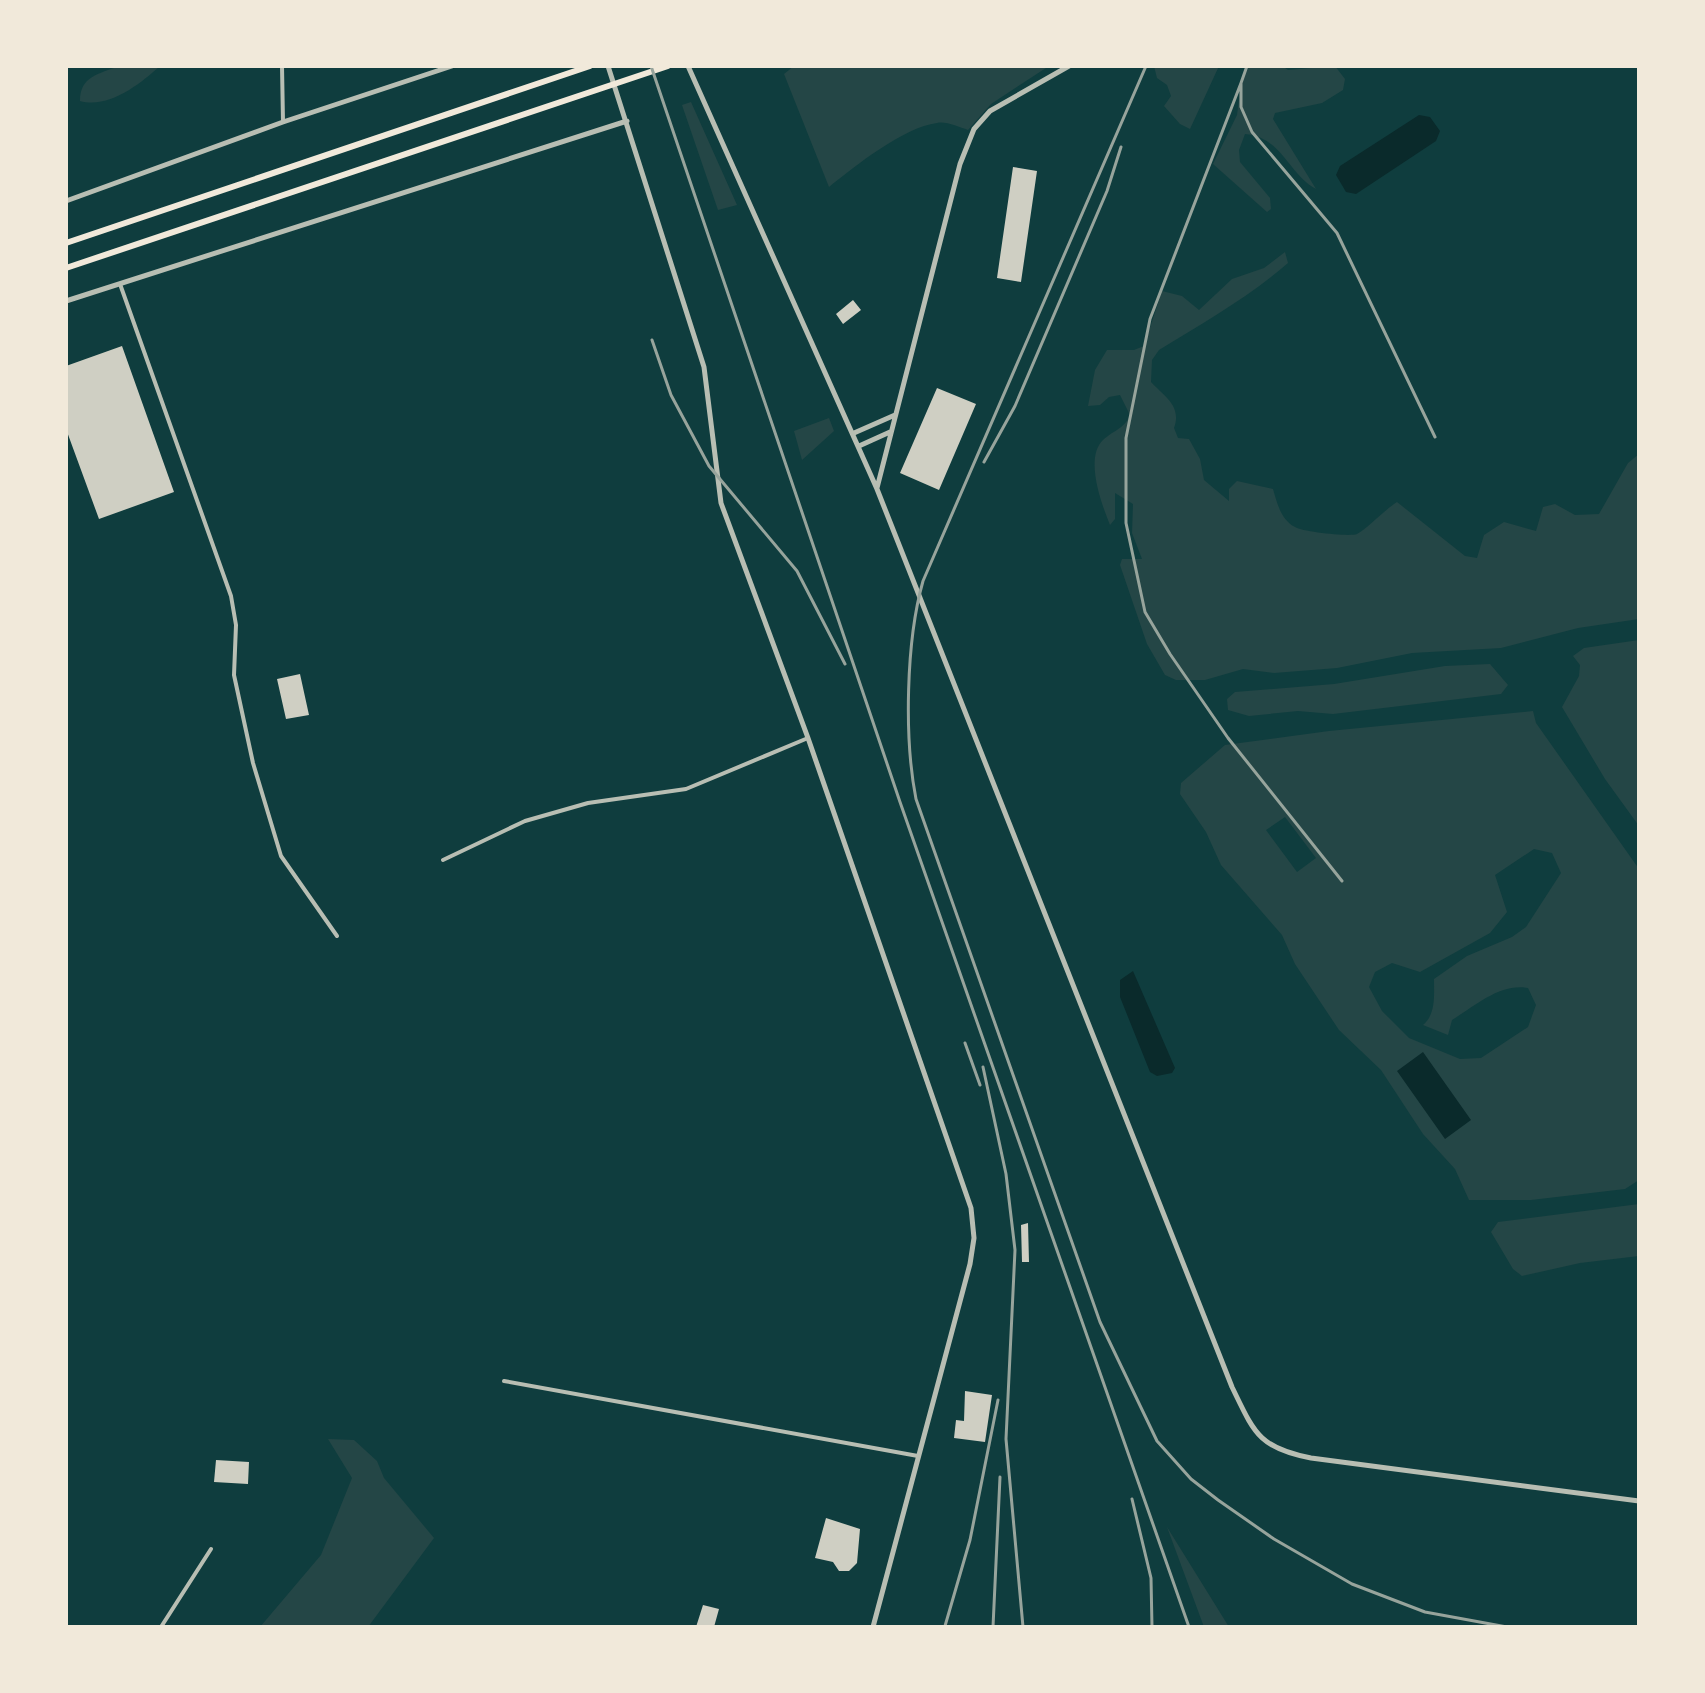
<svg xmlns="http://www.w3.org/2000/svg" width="1705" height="1693" font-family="Helvetica,sans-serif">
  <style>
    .green { fill: #244646; fill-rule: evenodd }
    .water { fill: #0a2a2b }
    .building { fill: #cfcfc3 }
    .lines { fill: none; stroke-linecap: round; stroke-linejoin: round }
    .minor { stroke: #b8beb3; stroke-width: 4 }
    .tertiary { stroke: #b8beb3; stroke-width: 5 }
    .trunk { stroke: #f1e9da; stroke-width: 6 }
    .rail { stroke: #97a49c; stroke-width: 3 }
  </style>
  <rect width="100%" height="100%" fill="#0f3d3e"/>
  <path class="green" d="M119 66H160C140 84 109 109 80 101 80 76 99 74 119 66Z
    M794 66H1049L991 104 968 130C959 127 946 121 937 123 904 127 855 166 829 187L784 74Z
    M1154 66H1219L1190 129 1180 124 1164 106 1171 96 1167 85 1157 78Z
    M1249 66H1282L1288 70 1335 66 1345 79 1343 90 1322 103 1275 113 1273 119 1316 189C1288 174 1282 137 1245 134L1239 150 1240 162 1270 198 1271 209 1267 212 1213 164 1237 115 1241 83Z
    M691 102 737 205 718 210 682 105Z
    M1285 252 1288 263C1249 297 1203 323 1159 350L1152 360 1151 382C1165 397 1182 406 1174 428L1178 438 1189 439 1200 459 1204 480 1229 501V489L1237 481 1273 489C1277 503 1281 520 1295 527 1303 532 1350 537 1357 534 1367 529 1383 511 1397 502L1465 556 1477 558 1484 535 1504 522 1536 531 1543 507 1555 504 1575 515 1599 514 1628 463 1639 454V619L1578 628 1501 648 1412 653 1337 668 1274 673 1243 669 1205 680H1176L1165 675 1147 644 1120 565 1122 559H1142L1132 533 1133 504 1115 493V519L1110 525C1102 505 1084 458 1103 440 1114 430 1124 429 1130 415L1120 395 1109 397 1100 405 1088 406 1095 370 1107 350H1134L1144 346 1162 291 1182 296 1199 310 1232 279 1264 268Z
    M829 418 834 431 802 460 794 431Z
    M1639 640V826L1605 779 1562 707 1579 676 1580 665 1573 656 1584 648Z
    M1490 664 1508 685 1501 694 1333 714 1298 711 1249 716 1228 710 1227 699 1235 692 1334 684 1445 666Z
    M1533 711 1536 723 1639 869V1180L1625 1189 1531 1200H1469L1455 1169 1423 1134 1381 1070 1339 1030 1295 964 1282 935 1221 865 1206 832 1180 794 1181 783 1225 745 1329 731ZM1285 817 1316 858 1297 872 1266 830ZM1534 849 1552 853 1561 873 1526 927 1512 937 1467 956 1434 979C1434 996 1436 1014 1423 1025L1448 1035 1452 1020C1475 1006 1500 983 1528 988L1536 1005 1528 1027 1481 1058 1460 1059 1409 1038 1382 1011 1369 987 1375 972 1392 963 1420 972 1490 933 1507 912 1495 875Z
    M1639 1204V1256L1580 1263 1522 1276 1513 1269 1491 1232 1498 1222Z
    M328 1439 354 1440 377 1461 384 1478 434 1538 368 1627H260L321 1555 352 1478Z
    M1167 1527 1229 1627H1204Z"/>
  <path class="water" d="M1419 115 1430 117 1440 131 1436 141 1356 194 1346 192 1336 175 1340 166Z
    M1133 971 1175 1068 1172 1073 1157 1076 1150 1072 1120 997V980Z
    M1423 1052 1471 1120 1445 1139 1397 1071Z"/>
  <path class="building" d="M1013 167 1037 171 1021 282 997 278Z
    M853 300 861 310 843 324 836 314Z
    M122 346 174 492 99 519 66 429V366Z
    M937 388 976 404 939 490 900 473Z
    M300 674 309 715 286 719 277 679Z
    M1028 1223 1029 1262H1022L1021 1225Z
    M965 1391 992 1395 985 1442 954 1438 956 1420 964 1421Z
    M216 1460 249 1462 248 1484 214 1482Z
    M826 1518 860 1529 857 1563 849 1571H839L833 1562 815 1558Z
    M703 1605 719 1609 714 1627H696Z"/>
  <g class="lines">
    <path class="minor" d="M282 66 283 122
      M120 284 231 596 236 625 234 675 253 763 281 856 337 936
      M443 860 525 821 588 803 686 789 808 738
      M504 1381 918 1456
      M161 1627 211 1549"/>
    <path class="tertiary" d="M608 66 704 367 721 503 808 738 971 1208 974 1238 970 1264 873 1627
      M688 66 877 489 1232 1387C1254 1432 1258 1448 1311 1458L1639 1501
      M66 201 283 122 452 66
      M66 301 627 121
      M854 433 895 415
      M859 446 890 432
      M877 488 960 164 974 129 990 111 1069 66"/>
    <path class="trunk" d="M66 243 590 66
      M66 268 668 66"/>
    <path class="rail" d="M651 66 900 802 1189 1627
      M1146 66 923 581C906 641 904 738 916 799L1100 1322 1157 1441 1191 1479 1218 1500 1274 1539 1352 1584 1425 1612 1507 1627
      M1247 66 1241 83V107L1252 132 1337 233 1435 437
      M1241 83 1150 319 1126 438V523L1145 612 1170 654 1228 738 1342 881
      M652 340 671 395 709 466 797 571 845 664
      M984 462 1015 406 1107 191 1121 147
      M965 1043 980 1085
      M983 1067 1006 1174 1015 1250 1006 1439 1023 1627
      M1132 1499 1151 1578 1152 1627
      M945 1626 970 1540 998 1400
      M993 1627 1000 1477"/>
  </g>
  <rect width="1705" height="1693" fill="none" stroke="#f1e9da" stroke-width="136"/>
</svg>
